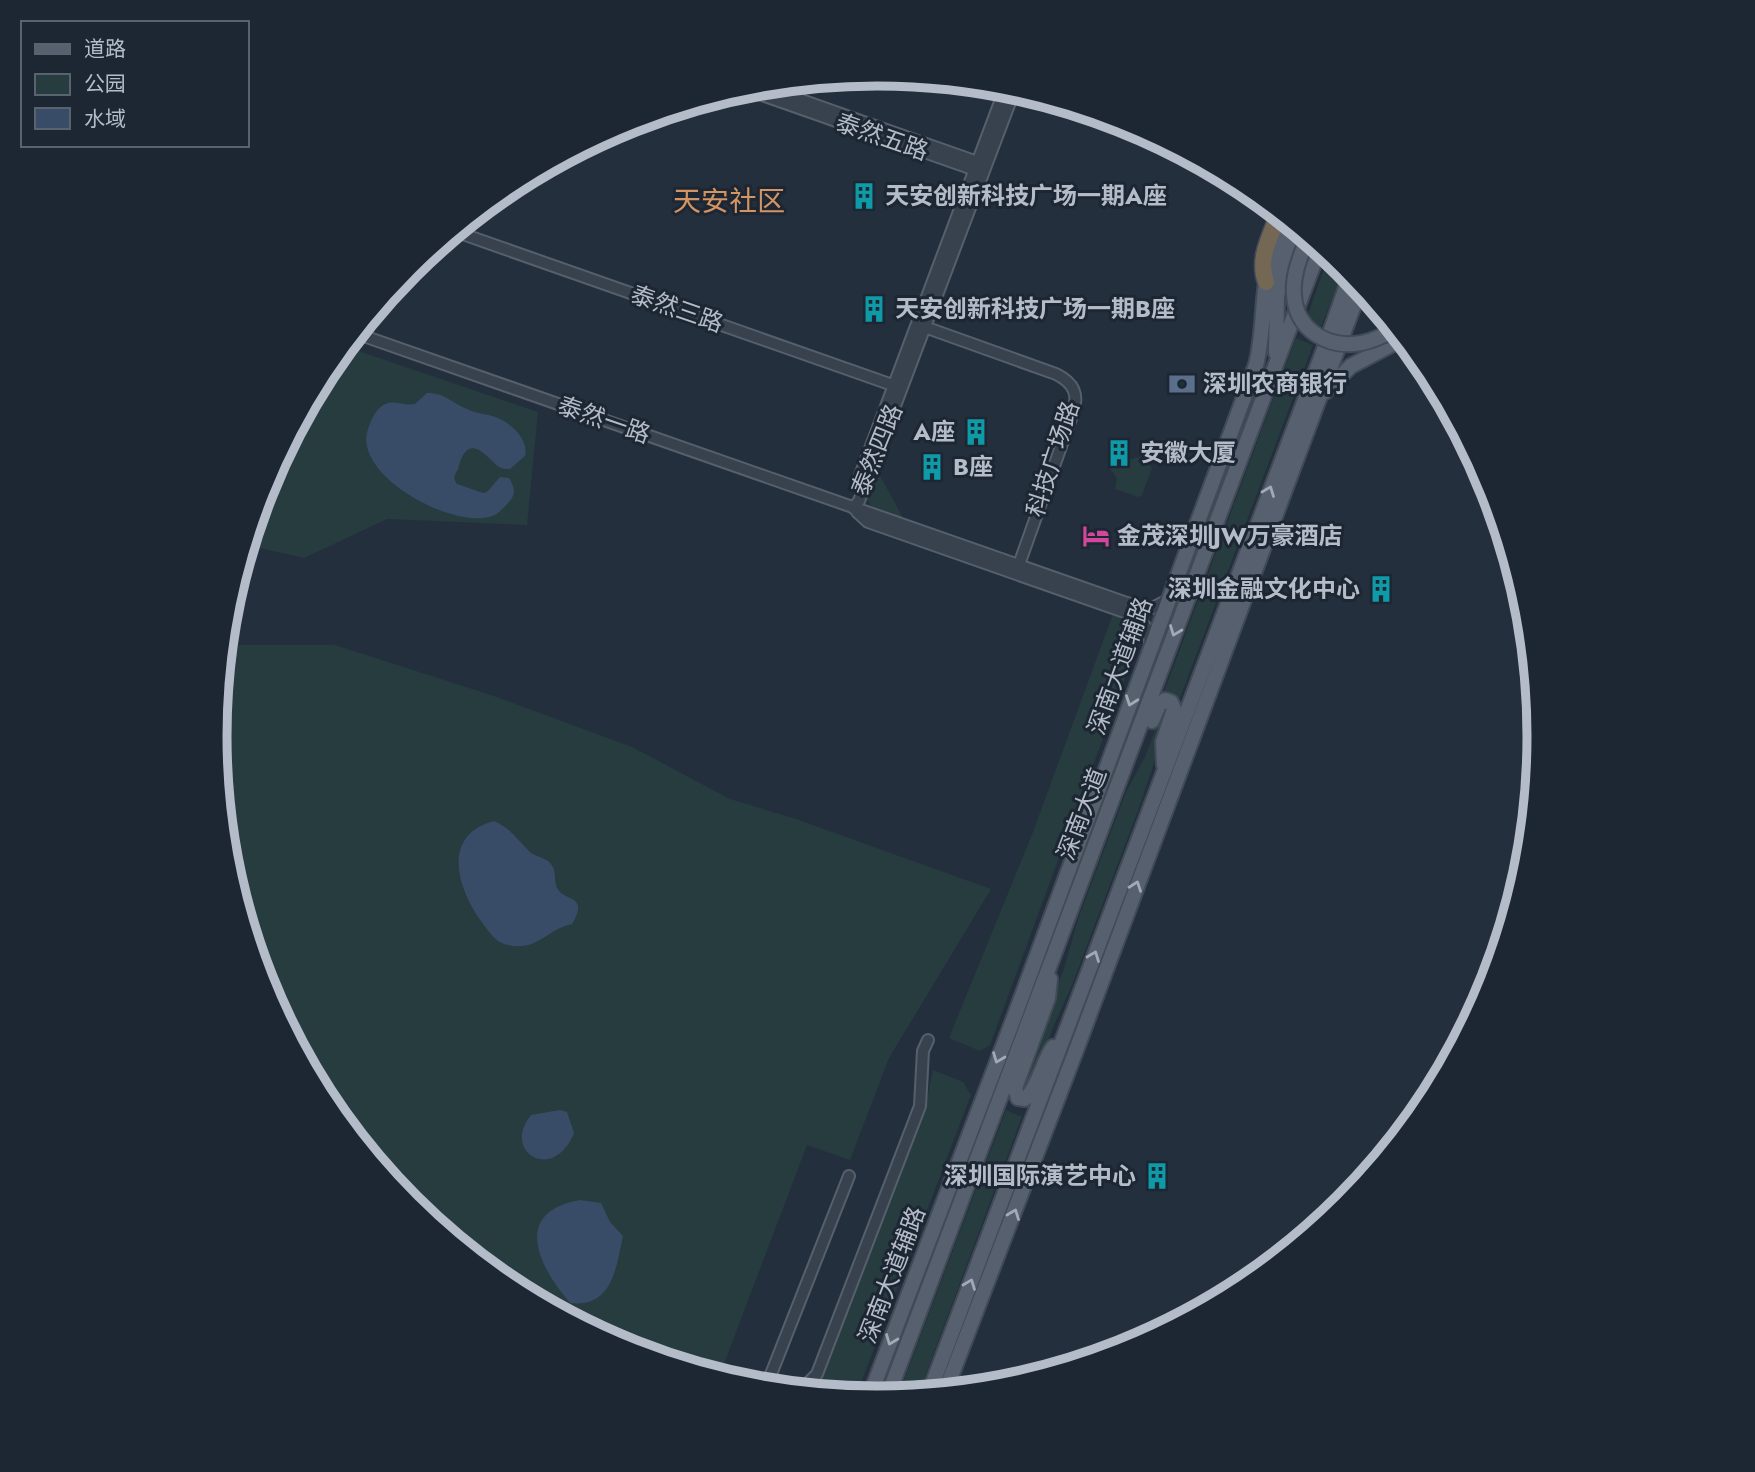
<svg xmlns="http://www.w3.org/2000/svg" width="1755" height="1472" font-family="Jost,'Noto Sans SC',sans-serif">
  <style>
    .green { fill: #263c3f }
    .water { fill: #394c67 }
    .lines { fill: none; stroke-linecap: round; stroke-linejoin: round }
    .minor-casing { stroke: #565f6c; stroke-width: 14 }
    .major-casing { stroke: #414a57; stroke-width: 18 }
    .highway-casing { stroke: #434c59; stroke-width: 19 }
    .minor { stroke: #38414e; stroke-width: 10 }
    .major { stroke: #56606e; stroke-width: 14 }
    .highway { stroke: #746855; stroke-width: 16 }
    .major-bridge-casing { stroke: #414a57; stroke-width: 18; stroke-linecap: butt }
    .major-bridge { stroke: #56606e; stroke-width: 14 }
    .oneway { stroke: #a1aab7 }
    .labels { text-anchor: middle; stroke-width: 6; stroke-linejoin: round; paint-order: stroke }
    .street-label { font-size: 24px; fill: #b4bcc9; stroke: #1d2633 }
    .poi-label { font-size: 24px; font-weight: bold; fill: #b4bcc9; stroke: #1d2633; text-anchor: start }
    .quarter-label { font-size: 28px; fill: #d59563; stroke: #1d2633 }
    .rim { fill: none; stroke: #b4bcc9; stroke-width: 9 }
  </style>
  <rect width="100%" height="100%" fill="#242f3e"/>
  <path class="green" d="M1329 254 1345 267 1318 334 1303 329Z
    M1296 338 1313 345 1180 698 1164 692Z
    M344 346 538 412 527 525 387 519 304 558 246 545 266 482 327 368Z
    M1143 456 1152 468 1142 495 1138 497 1115 489 1117 478 1108 466Z
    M877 470 903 518 872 507 866 498Z
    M1113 614C1134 624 1134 644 1130 665L990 1045 980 1051 949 1038 1033 832Z
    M224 645H335L494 696 632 747 730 799 796 819 991 889 889 1058 850 1160 807 1145 719 1377 624 1348 509 1287 409 1204 326 1104 265 989 228 865 215 736Z
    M1167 708 1170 715 1139 808 1072 985 1054 1025 1029 1089 1025 1092 1021 1090 1020 1085 1064 969 1078 919 1126 792 1145 757 1162 712Z
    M933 1070 963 1082 971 1095 856 1396 815 1392 926 1104Z
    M1006 1110 1022 1117 918 1395 898 1396Z"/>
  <path class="water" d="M427 393C443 392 453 403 467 409 477 414 489 414 498 418 512 424 529 440 525 456L510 469C506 469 503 469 499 467 490 461 473 435 462 457 460 461 459 465 458 469 454 476 453 478 457 484L483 493 487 492 500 477 509 478C515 488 516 494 509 502 504 507 499 514 492 516 455 530 357 478 367 433 370 422 376 406 388 403 397 401 406 406 415 404Z
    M494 821C511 828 518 841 530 852 537 858 548 857 553 867 556 873 554 882 557 888 564 902 590 894 572 924 547 929 537 952 508 945 495 943 488 930 481 921 457 888 441 835 494 821Z
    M560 1110 567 1112 574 1133C553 1184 501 1152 531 1115Z
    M580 1200 601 1203 610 1222 623 1236C616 1267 613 1308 570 1303 539 1267 511 1212 580 1200Z"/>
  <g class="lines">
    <defs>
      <path id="minor" d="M759 85 983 164
        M742 88 981 172
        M454 231 901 388
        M919 325 1056 374C1074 383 1079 394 1073 413L1016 573
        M355 333 1127 603 1152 608 1168 600
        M858 481 1006 86
        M853 508 859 501 1015 89
        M857 512 868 522 1130 614C1144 621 1151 632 1150 647
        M766 1387 849 1176
        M796 1390 807 1384 817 1374 920 1106 923 1051 928 1040"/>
      <path id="major" d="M1283 261 1296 227
        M1276 353 1277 296 1286 254
        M1325 392 1351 366 1404 338
        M1152 721 1159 705 1165 700 1171 702 1174 709 1163 742 1164 765
        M1050 979 1048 998 1015 1088 1018 1098 1025 1099C1037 1090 1043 1061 1053 1047
        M945 1392 1075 1053 1361 286
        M929 1393 1325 347 1351 273
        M869 1398 1012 1023 1256 365C1263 337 1262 310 1266 282 1270 260 1279 239 1287 219
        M887 1398 1320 247"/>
      <path id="highway" d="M1266 282C1257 258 1271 235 1279 213"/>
    </defs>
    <use href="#minor" class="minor-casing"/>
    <use href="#major" class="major-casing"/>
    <use href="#highway" class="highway-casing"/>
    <use href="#minor" class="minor"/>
    <use href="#major" class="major"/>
    <use href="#highway" class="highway"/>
    <defs>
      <path id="major-bridge" d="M1308 236C1301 255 1292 275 1294 295 1296 330 1328 349 1361 343 1373 341 1385 335 1397 329"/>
    </defs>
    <use href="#major-bridge" class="major-bridge-casing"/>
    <use href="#major-bridge" class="major-bridge"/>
  </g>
  <defs><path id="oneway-chevron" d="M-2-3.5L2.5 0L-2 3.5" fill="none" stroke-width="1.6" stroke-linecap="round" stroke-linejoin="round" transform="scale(1.75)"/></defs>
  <g class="oneway">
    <use href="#oneway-chevron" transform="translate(1269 491) rotate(-69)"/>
    <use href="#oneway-chevron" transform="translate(1175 631) rotate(111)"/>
    <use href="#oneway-chevron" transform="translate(1131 701) rotate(110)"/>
    <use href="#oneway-chevron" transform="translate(1136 886) rotate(-70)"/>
    <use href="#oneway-chevron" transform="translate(1094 956) rotate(-69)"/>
    <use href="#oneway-chevron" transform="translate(998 1058) rotate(111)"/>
    <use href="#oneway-chevron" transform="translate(1014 1214) rotate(-69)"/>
    <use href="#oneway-chevron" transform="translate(970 1284) rotate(-69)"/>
    <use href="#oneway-chevron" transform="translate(891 1340) rotate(111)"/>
  </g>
  <defs>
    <symbol id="building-bare" viewBox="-9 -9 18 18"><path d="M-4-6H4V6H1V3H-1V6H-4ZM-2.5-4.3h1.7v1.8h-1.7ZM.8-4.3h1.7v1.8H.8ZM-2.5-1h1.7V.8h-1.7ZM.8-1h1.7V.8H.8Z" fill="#0f9aa8" stroke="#1d2633" stroke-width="2.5" paint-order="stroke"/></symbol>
    <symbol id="bank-bare" viewBox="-9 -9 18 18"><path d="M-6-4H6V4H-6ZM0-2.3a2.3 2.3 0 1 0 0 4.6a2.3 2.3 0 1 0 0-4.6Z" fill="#5c6f8a" stroke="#1d2633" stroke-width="2.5" paint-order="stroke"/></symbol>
    <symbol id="hotel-bare" viewBox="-9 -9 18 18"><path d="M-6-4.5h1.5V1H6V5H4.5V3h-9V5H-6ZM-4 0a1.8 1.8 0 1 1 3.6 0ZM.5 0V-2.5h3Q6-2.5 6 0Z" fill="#d1479c" stroke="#1d2633" stroke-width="2.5" paint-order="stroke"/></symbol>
  </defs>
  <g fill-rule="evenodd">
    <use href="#building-bare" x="845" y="177" width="38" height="38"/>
    <use href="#building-bare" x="855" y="290" width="38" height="38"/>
    <use href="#bank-bare" x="1163" y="365" width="38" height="38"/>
    <use href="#building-bare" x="957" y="413" width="38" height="38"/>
    <use href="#building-bare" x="1100" y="434" width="38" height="38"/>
    <use href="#building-bare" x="913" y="448" width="38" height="38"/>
    <use href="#hotel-bare" x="1077" y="517" width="38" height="38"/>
    <use href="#building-bare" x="1362" y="570" width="38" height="38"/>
    <use href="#building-bare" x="1138" y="1157" width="38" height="38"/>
  </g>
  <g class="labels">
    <g class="street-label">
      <text transform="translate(882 137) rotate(19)" y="8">泰然五路</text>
      <text transform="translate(677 309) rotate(19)" y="8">泰然三路</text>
      <text transform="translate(604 420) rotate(19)" y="8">泰然一路</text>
      <text transform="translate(877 450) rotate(-68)" y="8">泰然四路</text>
      <text transform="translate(1053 459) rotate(-72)" y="8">科技广场路</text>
      <text transform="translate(1120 666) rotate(-70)" y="8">深南大道辅路</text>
      <text transform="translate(1082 814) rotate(-69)" y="8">深南大道</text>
      <text transform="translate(892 1275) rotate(-69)" y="8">深南大道辅路</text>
    </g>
    <g class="poi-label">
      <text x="885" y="204">天安创新科技广场一期A座</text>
      <text x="895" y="317">天安创新科技广场一期B座</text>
      <text x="1203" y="392">深圳农商银行</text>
      <text x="955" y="440" text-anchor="end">A座</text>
      <text x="1140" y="461">安徽大厦</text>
      <text x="953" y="475">B座</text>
      <text x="1117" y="544">金茂深圳JW万豪酒店</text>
      <text x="1360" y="597" text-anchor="end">深圳金融文化中心</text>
      <text x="1136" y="1184" text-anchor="end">深圳国际演艺中心</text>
    </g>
    <g class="quarter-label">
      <text x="729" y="211">天安社区</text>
    </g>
  </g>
  <path d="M0 0H1755V1472H0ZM227 736a650 650 0 1 1 1300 0a650 650 0 1 1-1300 0Z" fill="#1d2633" fill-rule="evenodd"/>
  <path class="rim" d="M227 736a650 650 0 1 1 1300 0a650 650 0 1 1-1300 0Z"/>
  <rect x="21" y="21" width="228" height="126" fill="#1d2633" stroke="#59626f" stroke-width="2"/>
  <rect x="35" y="44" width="35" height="10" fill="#56606e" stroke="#59626f" stroke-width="2"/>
  <text x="84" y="56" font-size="21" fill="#b4bcc9">道路</text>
  <rect x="35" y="74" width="35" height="21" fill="#263c3f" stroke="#59626f" stroke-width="2"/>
  <text x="84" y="91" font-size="21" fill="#b4bcc9">公园</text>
  <rect x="35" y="108" width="35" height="21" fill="#394c67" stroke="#59626f" stroke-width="2"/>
  <text x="84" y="126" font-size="21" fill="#b4bcc9">水域</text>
</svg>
